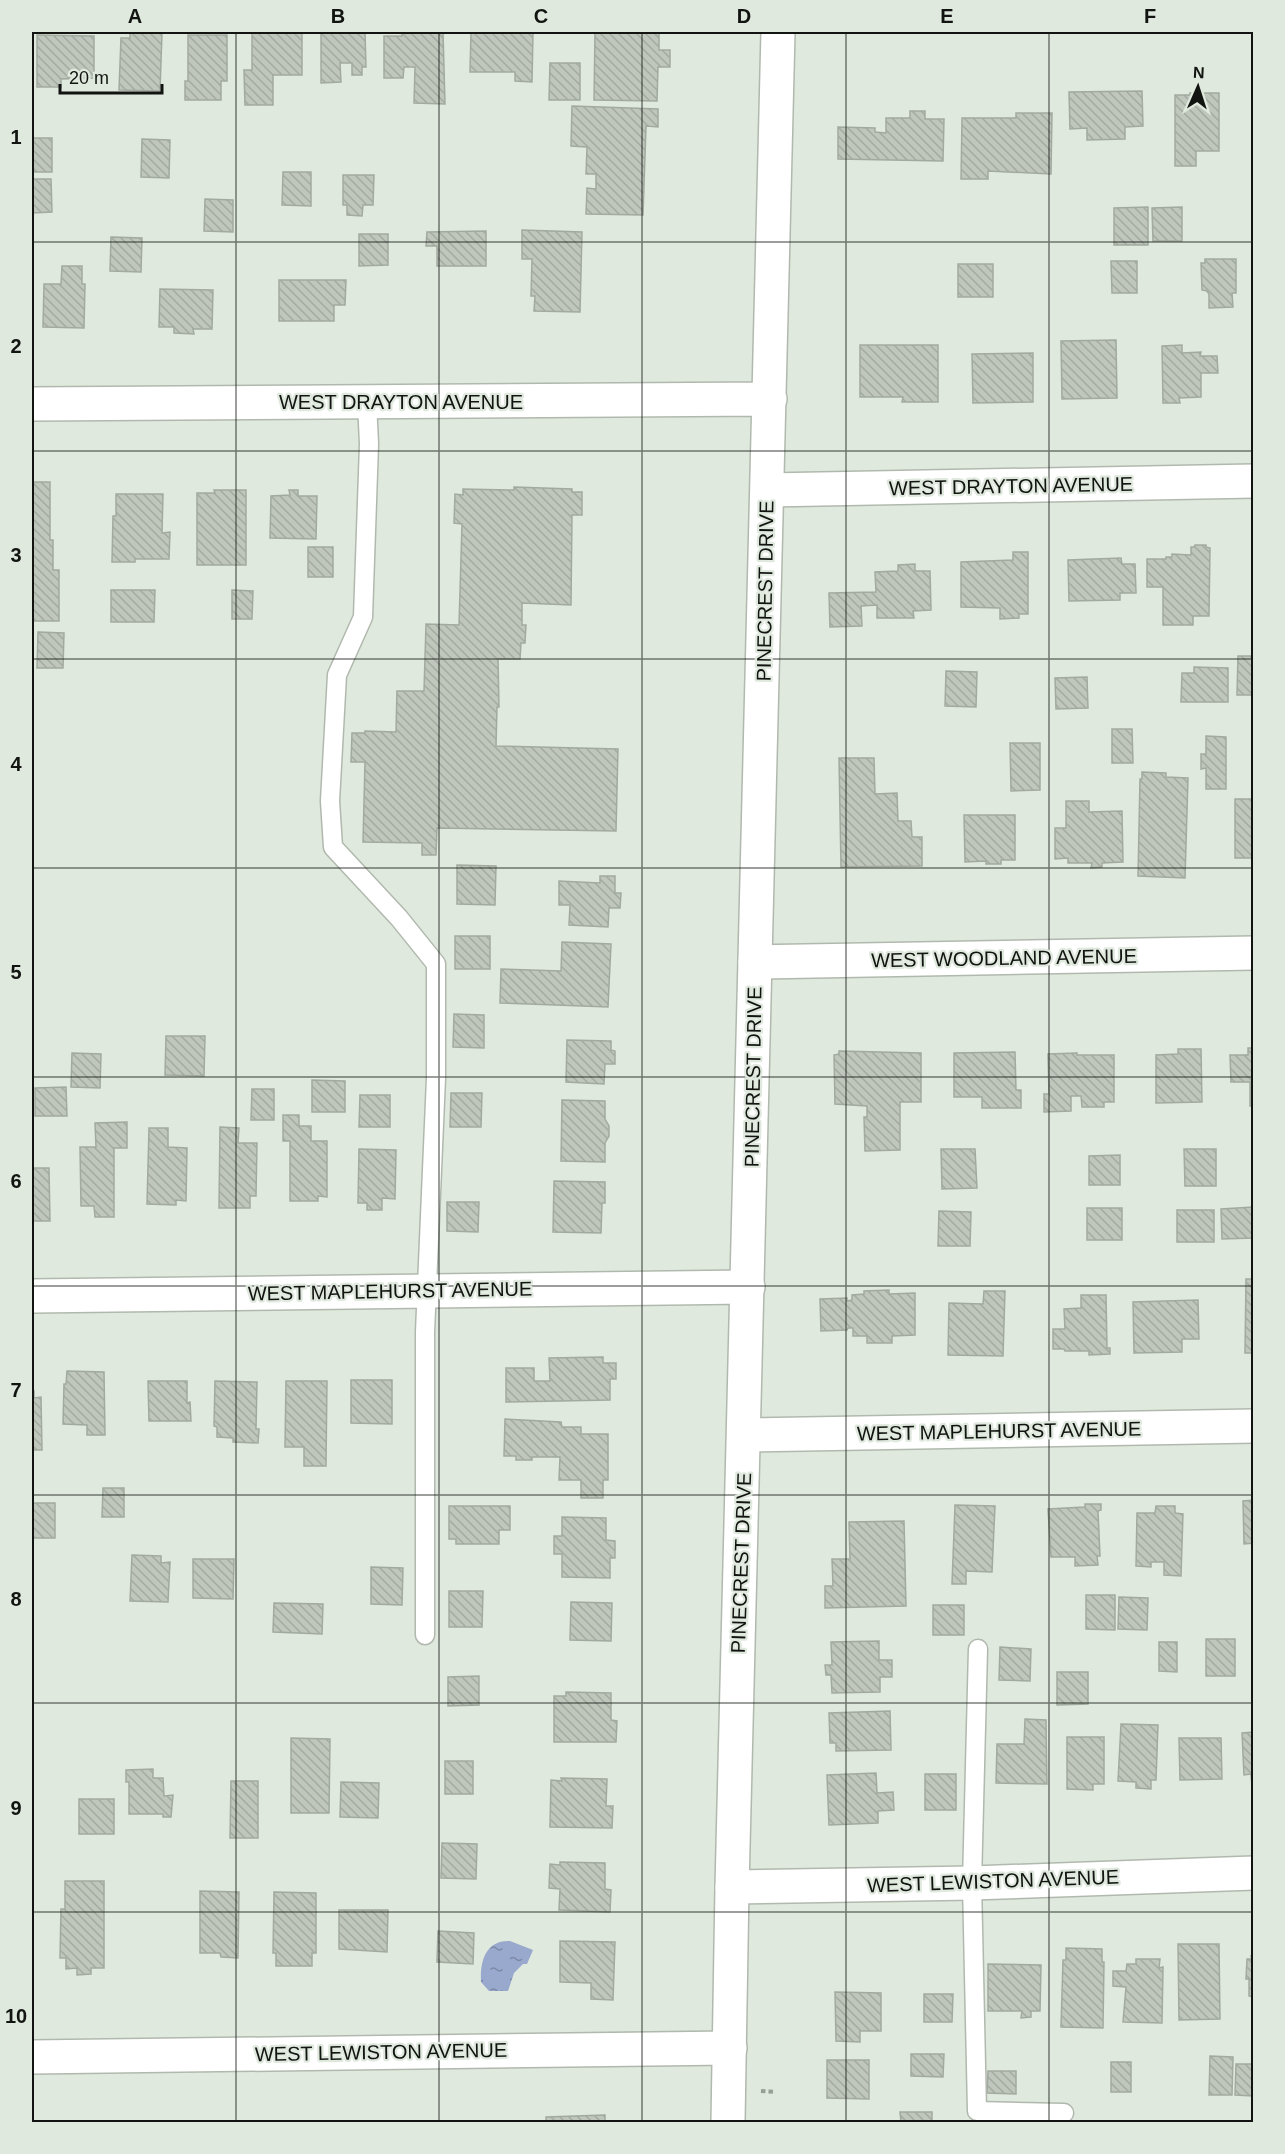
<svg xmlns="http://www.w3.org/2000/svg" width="1285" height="2154" font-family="Helvetica,sans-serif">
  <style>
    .water { fill: url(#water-ripples) }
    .building { fill: url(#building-back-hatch); stroke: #a2aaa0; stroke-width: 1.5 }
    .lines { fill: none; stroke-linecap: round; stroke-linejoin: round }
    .service-casing { stroke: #b1b9ae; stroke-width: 21 }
    .minor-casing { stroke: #b1b9ae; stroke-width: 36 }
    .tertiary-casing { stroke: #b1b9ae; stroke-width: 36 }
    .path { stroke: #989f96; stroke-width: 4; stroke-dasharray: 4.5 3; stroke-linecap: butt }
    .service { stroke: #fff; stroke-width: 18 }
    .minor { stroke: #fff; stroke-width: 33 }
    .tertiary { stroke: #fff; stroke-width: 33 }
    .grid { fill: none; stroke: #111410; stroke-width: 1.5; stroke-opacity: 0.55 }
    .labels { text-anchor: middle; stroke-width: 4.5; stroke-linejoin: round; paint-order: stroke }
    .street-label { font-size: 20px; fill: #111410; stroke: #e0e9de }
    .neatline { fill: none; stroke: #111410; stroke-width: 2 }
    .grid-label { font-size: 20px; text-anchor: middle; font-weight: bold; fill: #111410 }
  </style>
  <defs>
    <pattern id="water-ripples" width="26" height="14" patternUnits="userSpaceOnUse" patternTransform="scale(1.5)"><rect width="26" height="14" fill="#99a8cd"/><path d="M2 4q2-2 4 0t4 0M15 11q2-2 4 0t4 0" fill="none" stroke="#7b88a5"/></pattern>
    <pattern id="building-back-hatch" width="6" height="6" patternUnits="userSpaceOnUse" patternTransform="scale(1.5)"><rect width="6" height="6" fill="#bfc7bc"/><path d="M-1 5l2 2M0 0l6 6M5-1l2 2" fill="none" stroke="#a3aaa1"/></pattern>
  </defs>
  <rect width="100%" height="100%" fill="#e0e9de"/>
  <path class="water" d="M510 1941 533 1950 527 1964H523L514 1973 508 1991H489L481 1982C480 1962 485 1940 510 1941Z"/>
  <path class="building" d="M130 32 162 33 160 91 119 90 121 38H130Z
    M252 32H302V75H273V105H245L244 70H252Z
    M321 32H365L366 67H362V75H352V63H340L341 82 321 83Z
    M402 32H443L445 104 414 103 415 67H404L403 78H384V36H402Z
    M471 32H533L532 82 515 81V72H470Z
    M595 32H659V50H670V67H658L657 101 594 100Z
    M37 35 94 36V78L61 79V87H37Z
    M188 35H227V81H221V100H185V81H188Z
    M550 63H580V100H549Z
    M1142 91 1143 126 1125 127V139L1087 140V128L1070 129 1069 92Z
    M1190 93H1219V151H1196V166H1175V95H1190Z
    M572 106 658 109V127L646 126 643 215 586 214 587 188 596 189V174H586L587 147 571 146Z
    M910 111H925V119H944L943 161 838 159V127L875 128V132L886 133V118H910Z
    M1016 113H1052L1051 174 988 171V179H961L962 118H1016Z
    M32 138H52V172H32Z
    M142 139 170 140 169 178 141 177Z
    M283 172H311V206L282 205Z
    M343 175H374L373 205H363L362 216 347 215V205H343Z
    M32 179H51L52 212 32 213Z
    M205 199 233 200V232L204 231Z
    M1148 207V245H1114V208Z
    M1182 207V241H1153L1152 208Z
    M522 230 582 232 580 312 534 311 535 296H531L532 259H522Z
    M486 231V266H437V246H426L427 232Z
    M359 234H388V265L359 266Z
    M111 237 142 238 141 272 110 271Z
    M1205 259H1236V293H1232L1233 307 1209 308V294L1207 291 1202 290 1201 263H1205Z
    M1111 261H1137V293H1112Z
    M958 264H993V297H958Z
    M62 266H82V284H85L84 328 43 327 44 284H61Z
    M279 280H346L345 305H334V321H279Z
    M160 289 213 290 212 329H193L194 334 174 333V327H159Z
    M1116 340 1117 398 1062 399 1061 341Z
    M860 345H938V402H902L903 397H860Z
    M1182 345V353L1201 352 1200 356H1217L1218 373H1201V397L1179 398 1180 403H1163L1162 346Z
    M1033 353V402L973 403 972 354Z
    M32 482H50V540H53V570H59V621H32Z
    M514 487 572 489V492H582V515H572L571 605 522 603V625H526L525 643H521L520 659H498L499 707H497L496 746 618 749 616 831 437 828 436 855H422V843L363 842 365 762H351L352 733H365V731L396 732 397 691H424L426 624 459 625 462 524 454 523 455 494 463 495V489L514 490Z
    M214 490H246V565H197V493H215Z
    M289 490H298V496H317L316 539 270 538 271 496 290 495Z
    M116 494H163L162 533 170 532 169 559H135V562H112L113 516H116Z
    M1195 545H1206V547L1210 548 1209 616H1193V625H1163V587H1147V559H1166V557H1172V554L1191 555V547H1194Z
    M308 547H333V577H308Z
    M1013 552H1028V614H1019V618L1000 619V608L961 607V562L1013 560Z
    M1121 558 1122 564H1135L1136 593H1120V600L1069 601 1068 560Z
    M915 564V571H930L931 610 913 611 914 618H877V605L861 606 862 626 830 627 829 593 876 592 875 572 898 571V565Z
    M111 590H155L154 622H111Z
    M232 590 253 591 252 619H232Z
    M38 632 64 633 63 668H37Z
    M1238 656H1254V695H1237Z
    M1194 667 1228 668V702H1181L1182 673H1194Z
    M946 671 977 672 976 707 945 706Z
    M1087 677 1088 708 1056 709 1055 678Z
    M1112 729H1132L1133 763H1112Z
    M1206 736 1226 737V789H1206V768L1201 769V754H1206Z
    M1010 743H1040V790L1011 791Z
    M839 758H874L875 794 897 793 898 821H911L912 837H922V866L841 867Z
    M1142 772 1166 773V777L1188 778 1185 878 1138 876 1140 779H1142Z
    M1235 799H1254V858H1235Z
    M1066 801H1089V812L1122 811 1123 862 1102 863V867L1091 868 1092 863H1068V858L1055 859V828H1066Z
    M964 815H1015V860H1001V864H986V861L965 862Z
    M457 865 496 866 495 905 457 904Z
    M600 876H615V893H621L620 908H609L608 927 569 925 570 905H559V881L600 883Z
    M455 936H490V969H455Z
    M562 942 611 944 608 1007 500 1003 501 969 561 971Z
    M454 1014 484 1015V1048L453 1047Z
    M166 1036H205L204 1076 165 1075Z
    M567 1040 611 1041V1050L615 1051V1064H605L604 1084 566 1082Z
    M1248 1048H1254V1119L1253 1106H1250V1082H1231L1230 1055H1248Z
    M1178 1049H1201L1202 1102 1156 1103V1055L1178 1054Z
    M839 1051 921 1053V1102H900V1150L865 1151 864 1117H867V1106L835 1104 834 1055 839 1054Z
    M1015 1052 1016 1090H1021V1108H982V1097H954V1053Z
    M72 1053 101 1054 100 1088 71 1087Z
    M1077 1053V1055H1114V1102H1104V1107H1082L1081 1096H1071V1111L1044 1112V1094H1049L1048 1054Z
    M312 1080 345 1081V1112H312Z
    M66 1087 67 1116H35V1088Z
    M252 1089H274V1120H251Z
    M451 1093H482L481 1127H450Z
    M360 1095H390V1127H359Z
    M562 1100 605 1101V1119L609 1126V1136L605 1143V1162L561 1161Z
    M283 1115H299V1126H311V1141H327V1197L318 1196V1201H290V1141H283Z
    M127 1122V1148H114V1217H95L94 1206H81L80 1147H96L95 1123Z
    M220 1127 239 1128 238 1143H257L256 1196H250V1208H219Z
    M149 1128H168V1147L187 1148 186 1201 176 1200V1205L147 1204Z
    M359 1149 396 1150 395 1199 382 1198V1210H367V1203H358Z
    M941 1149H975L977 1188 942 1189Z
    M1184 1149H1216V1186H1185Z
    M1120 1155V1185H1089V1156Z
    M32 1168H49L50 1221H32Z
    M554 1181 605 1182V1203H602L601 1233 553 1232Z
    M447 1202H479L478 1232 447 1231Z
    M1253 1207 1254 1238 1222 1239 1221 1209Z
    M1087 1208H1122V1240H1087Z
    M1177 1210H1214V1242H1177Z
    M939 1211 971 1212 970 1246H938Z
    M1246 1279H1254V1353H1245Z
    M889 1290V1294L915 1293V1335L892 1336V1343H867V1336H853V1328H848L847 1330 821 1331 820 1299 847 1298V1301L852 1300V1295L864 1294V1291Z
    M984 1291H1005L1003 1356 948 1355 949 1303 983 1304Z
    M1081 1295H1106L1107 1348H1110V1354L1089 1355V1351H1065L1064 1349H1053V1329H1065L1064 1309 1081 1308Z
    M1198 1300 1199 1339H1182V1352L1134 1353 1133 1302Z
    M603 1357V1363H616V1379H610V1400L506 1402V1368H534V1381H550L549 1358Z
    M67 1371 104 1372 105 1435H87V1425L63 1424 64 1384H66Z
    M351 1380H392V1424L351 1423Z
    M148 1381H187V1403L190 1402 191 1421H149Z
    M215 1381 257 1382 256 1429H259L258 1443 233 1442V1438L217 1437V1427L214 1426Z
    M286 1381H327L326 1466H304V1447H285Z
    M32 1391H34V1398L41 1397 42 1450H32Z
    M505 1419 561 1422 562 1427H581V1434H608V1480H603V1498H581V1480H559L560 1457H532V1460H516V1456H504Z
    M103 1488H124V1517H102Z
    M1254 1500V1543L1244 1544 1243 1501Z
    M32 1503H55V1538H33Z
    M1085 1504H1101V1510L1098 1511 1100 1556H1097L1098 1565 1075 1566V1557H1051L1048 1509 1085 1507Z
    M955 1505 995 1506 992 1572 966 1571V1584H952Z
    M449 1506H510V1530H499V1544H456V1539H449Z
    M1156 1506H1175V1513L1183 1514 1181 1576 1164 1575V1562H1151V1567L1136 1566 1137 1513H1155Z
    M562 1517 606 1518V1540L615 1541V1558H610V1578L562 1577V1554H554V1536H562Z
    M904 1521 906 1606 825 1608V1586H833L832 1559H850L849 1522Z
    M132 1555 161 1556V1563L170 1562 168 1602 130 1601Z
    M193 1559H234L233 1599 193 1598Z
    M371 1567 403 1568 402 1605 371 1604Z
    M449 1591H483L482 1627H449Z
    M1086 1595H1115V1630L1086 1629Z
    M1119 1597 1148 1598 1147 1630 1118 1629Z
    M571 1602 612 1603 611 1641 570 1640Z
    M274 1603 323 1604 322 1634 273 1632Z
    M933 1605H964V1635H933Z
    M1206 1639H1235V1676H1206Z
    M879 1641V1660H892V1677H880V1692L832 1693 831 1675H826L825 1665H832L831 1642Z
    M1159 1642H1177V1672L1159 1671Z
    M1000 1647 1031 1649 1030 1681 999 1680Z
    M1057 1672H1088V1704L1057 1705Z
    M479 1676V1705L448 1706V1677Z
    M566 1692 611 1693V1720L617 1721 616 1742H554V1696H566Z
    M890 1711 891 1750 836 1751V1743H830L829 1713Z
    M1025 1719 1046 1720 1047 1784 996 1783 997 1744H1024Z
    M1121 1724 1158 1725 1156 1780H1151V1789L1136 1788V1782L1118 1781Z
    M1254 1732V1787H1252L1251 1774 1244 1775 1242 1733Z
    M1067 1737H1104V1784H1093V1790L1067 1789Z
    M291 1738 330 1739 329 1813H291Z
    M1179 1738H1221L1222 1779 1180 1780Z
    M445 1761H473V1794H445Z
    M153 1769V1778H163L164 1796 173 1795 171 1817H163V1814H129V1782H126V1770Z
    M876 1773 877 1793 893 1792 894 1810 878 1811V1823L829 1825 827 1775Z
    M925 1774H956V1810H925Z
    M561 1778 607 1779 606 1806H613L612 1828 550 1827 551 1780 562 1781Z
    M231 1781H258V1838H230Z
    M341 1782 379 1783 378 1818 340 1817Z
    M79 1799H114V1834H79Z
    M442 1843 477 1844 476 1879 441 1878Z
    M560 1862 605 1863V1889L611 1890 610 1912 559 1910 560 1889 549 1888 550 1864 560 1865Z
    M65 1881H104V1968H91V1974L77 1975V1968L66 1969V1958H60L61 1909H65Z
    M200 1891 239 1892 238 1958 221 1957 220 1953H200Z
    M274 1892 316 1893V1953H312V1966H276V1953H273Z
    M339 1910H388L387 1952 339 1949Z
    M438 1931 474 1933 473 1964 437 1962Z
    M560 1941 615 1942 613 2000 591 1999V1983L560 1982Z
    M1178 1944H1219L1220 2019 1179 2020Z
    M1066 1948 1102 1949V1962H1104L1103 2028 1061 2027 1063 1960H1066Z
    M1251 1956H1254V2017L1253 1997 1249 1996V1979H1246L1247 1959H1252Z
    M1136 1959H1160L1159 1968 1163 1967 1162 2023 1123 2022 1126 1987 1113 1986V1971H1126L1127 1964H1136Z
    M988 1964 1041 1965 1040 2011H1031V2017L1021 2018 1022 2011H988Z
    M835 1992 881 1993V2031H860V2042L836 2041Z
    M924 1994H953L952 2022H924Z
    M911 2054H944L943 2077 911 2076Z
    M1210 2056 1233 2057 1232 2095H1209Z
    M827 2060H869V2099L827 2098Z
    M1111 2062H1131V2092H1111Z
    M1236 2064H1254L1253 2096 1235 2095Z
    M988 2071H1016V2094L987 2093Z
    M900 2112H932V2122H901Z
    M605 2115V2122H546V2117Z"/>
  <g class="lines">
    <defs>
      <path id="service" d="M367 402 369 444 363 617 337 675 330 801 333 847 399 918 436 964V1078L425 1332V1635
        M978 1649 972 1883 977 2111 1064 2113"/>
      <path id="minor" d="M768 490 1254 481
        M755 962 1254 953
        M32 1296 748 1287
        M744 1435 1254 1426
        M732 1887 972 1883 1254 1873
        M32 2057 730 2048"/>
      <path id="tertiary" d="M32 404 770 399
        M728 2122 732 1887 778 32"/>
    </defs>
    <use href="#service" class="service-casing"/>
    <use href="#minor" class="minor-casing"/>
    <use href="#tertiary" class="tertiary-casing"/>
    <path class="path" d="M761 2091 775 2092"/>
    <use href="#service" class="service"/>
    <use href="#minor" class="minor"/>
    <use href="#tertiary" class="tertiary"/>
  </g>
  <path class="grid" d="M236 32V2122M439 32V2122M642 32V2122M846 32V2122M1049 32V2122M32 242H1254M32 451H1254M32 659H1254M32 868H1254M32 1077H1254M32 1286H1254M32 1495H1254M32 1703H1254M32 1912H1254"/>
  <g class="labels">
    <g class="street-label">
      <text x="401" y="409">WEST DRAYTON AVENUE</text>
      <text transform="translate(1011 486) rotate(-1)" y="7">WEST DRAYTON AVENUE</text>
      <text transform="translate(765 591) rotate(-89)" y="7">PINECREST DRIVE</text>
      <text transform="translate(1004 958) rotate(-1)" y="7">WEST WOODLAND AVENUE</text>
      <text transform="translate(753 1077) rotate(-89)" y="7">PINECREST DRIVE</text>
      <text transform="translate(390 1291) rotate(-1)" y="7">WEST MAPLEHURST AVENUE</text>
      <text transform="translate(999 1431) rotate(-1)" y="7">WEST MAPLEHURST AVENUE</text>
      <text transform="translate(741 1563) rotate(-88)" y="7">PINECREST DRIVE</text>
      <text transform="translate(993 1881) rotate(-2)" y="7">WEST LEWISTON AVENUE</text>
      <text transform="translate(381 2052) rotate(-1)" y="7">WEST LEWISTON AVENUE</text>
    </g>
  </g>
  <rect width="1285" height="2154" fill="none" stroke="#e0e9de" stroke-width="66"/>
  <g transform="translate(1198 87) rotate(3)" stroke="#e0e9de" stroke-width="4.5" paint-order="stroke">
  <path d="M0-4.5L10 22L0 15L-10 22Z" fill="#111410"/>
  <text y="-9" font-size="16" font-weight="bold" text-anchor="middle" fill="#111410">N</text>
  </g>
  <path d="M60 84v9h102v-9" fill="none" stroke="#111410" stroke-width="3"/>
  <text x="69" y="84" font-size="18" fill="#111410" stroke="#e0e9de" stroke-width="4.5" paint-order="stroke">20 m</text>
  <rect x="33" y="33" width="1219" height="2088" class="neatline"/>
  <g class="grid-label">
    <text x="135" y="23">A</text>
    <text x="338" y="23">B</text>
    <text x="541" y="23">C</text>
    <text x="744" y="23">D</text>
    <text x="947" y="23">E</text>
    <text x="1150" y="23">F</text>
    <text x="16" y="144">1</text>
    <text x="16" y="353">2</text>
    <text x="16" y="562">3</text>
    <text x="16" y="771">4</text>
    <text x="16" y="979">5</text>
    <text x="16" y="1188">6</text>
    <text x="16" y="1397">7</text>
    <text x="16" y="1606">8</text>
    <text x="16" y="1815">9</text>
    <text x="16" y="2023">10</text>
  </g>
</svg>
